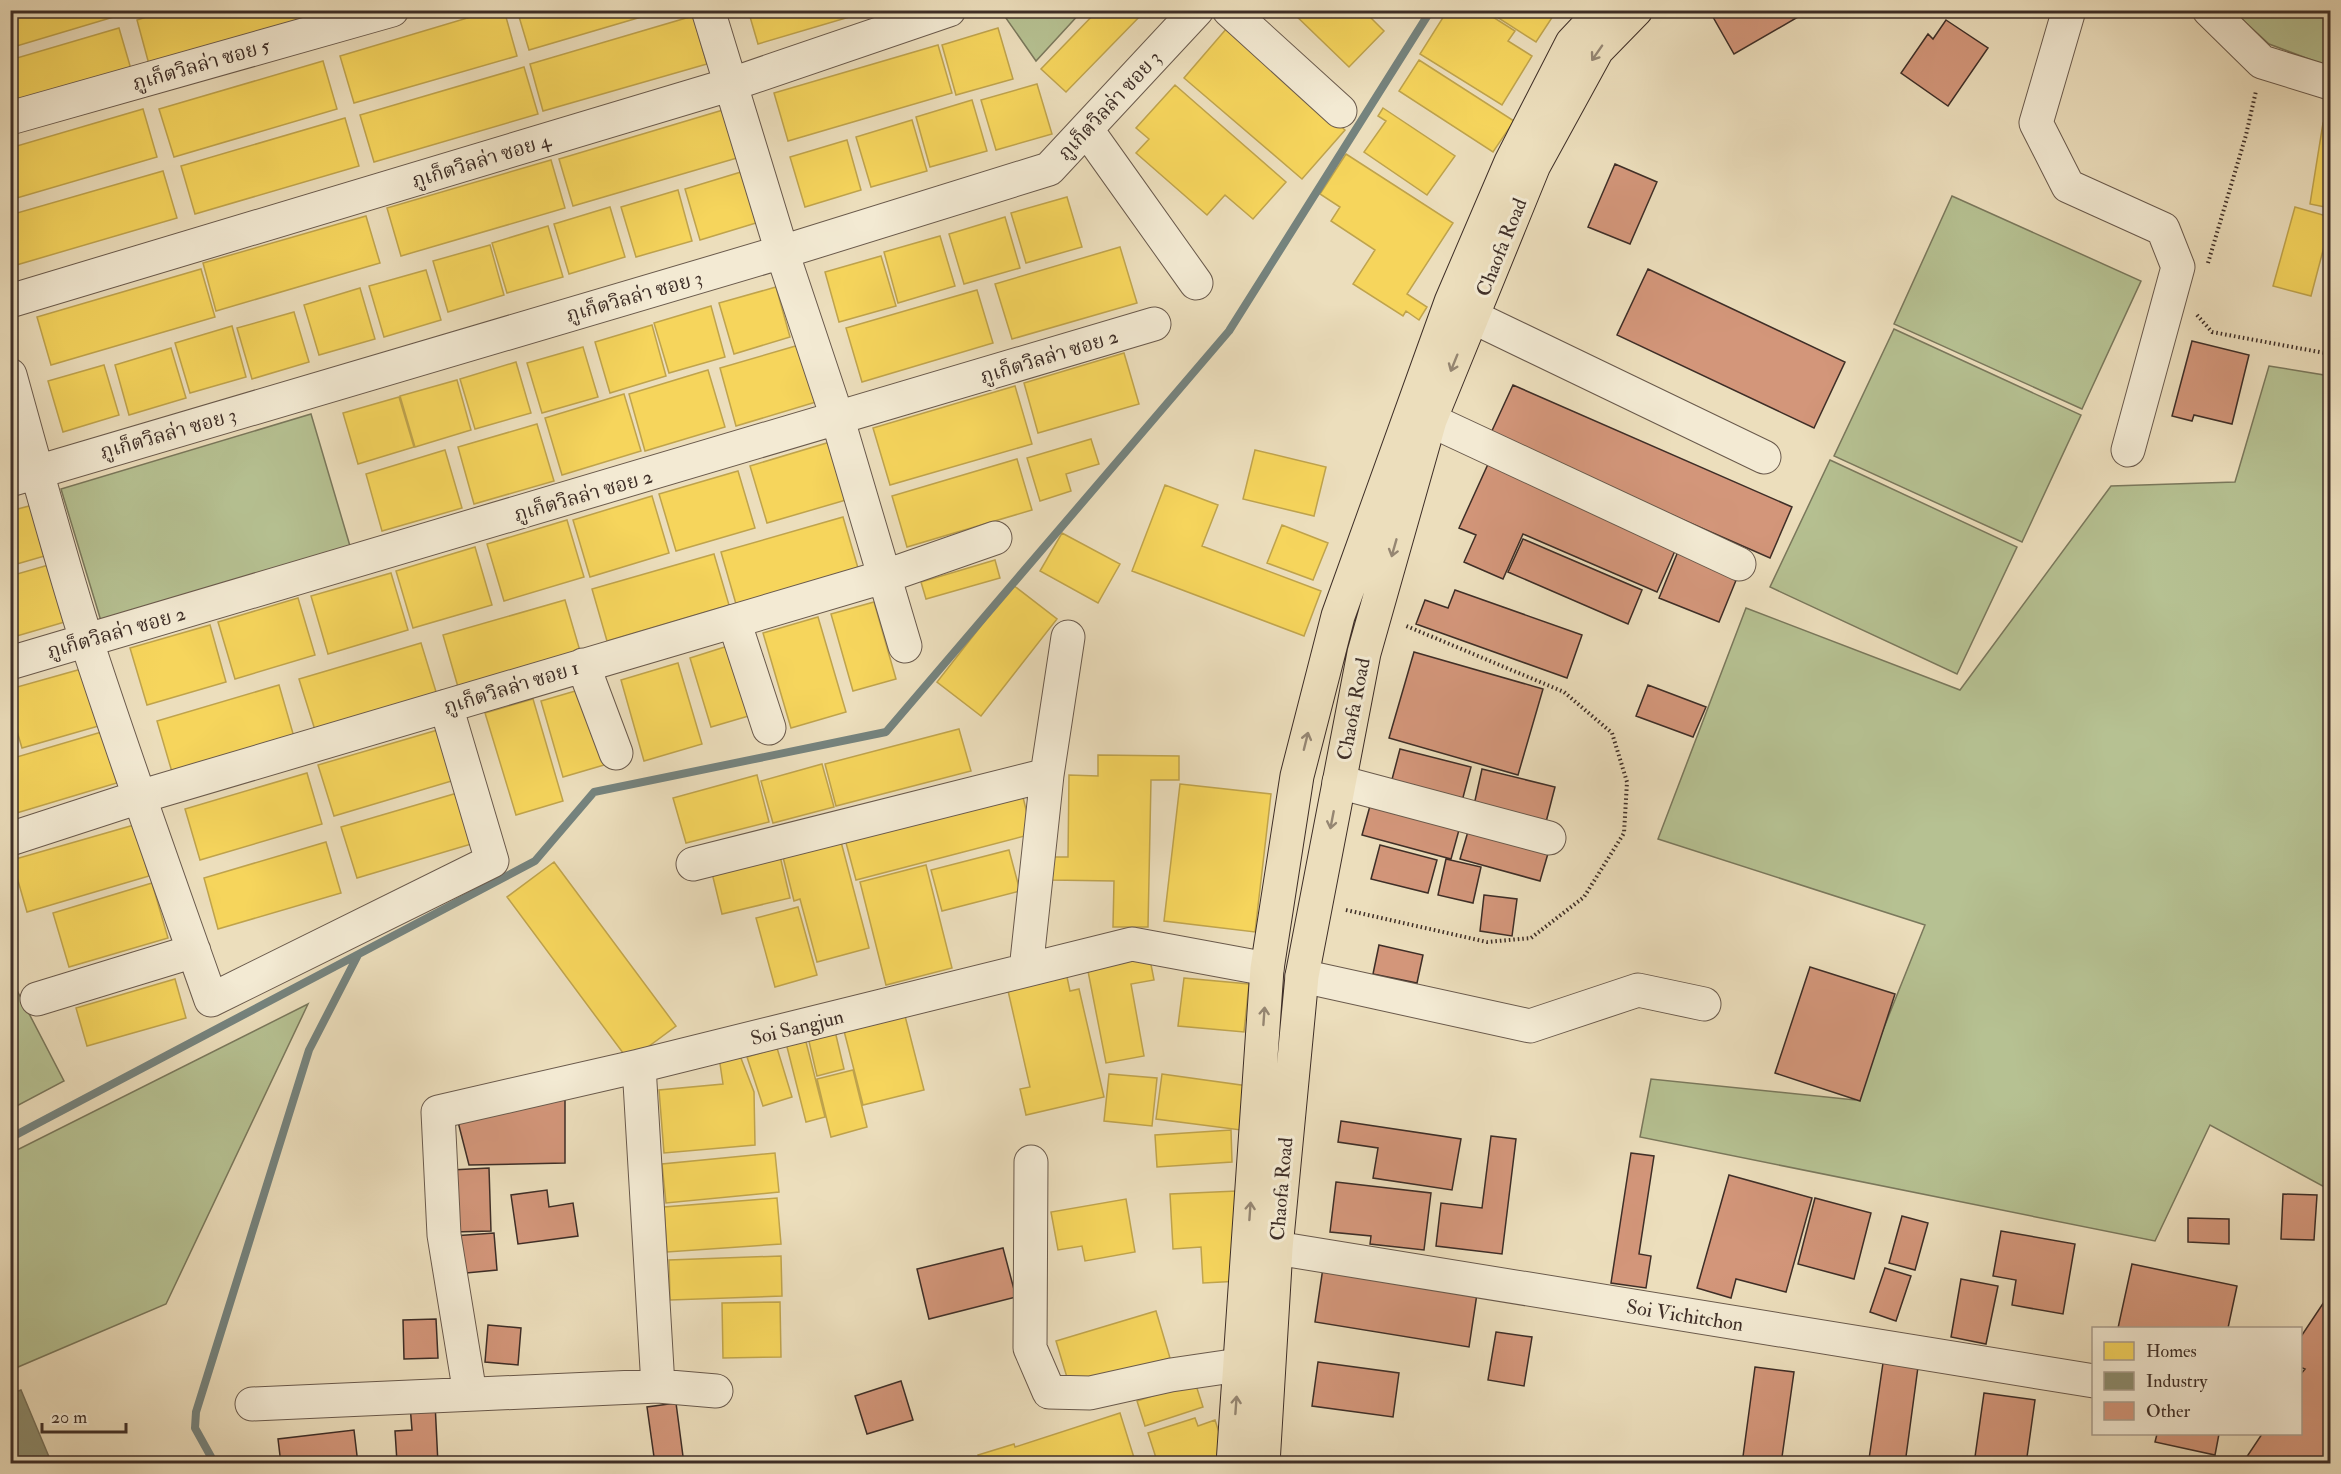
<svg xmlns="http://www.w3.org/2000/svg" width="2341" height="1474" font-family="'IM FELL Double Pica','Noto Serif Thai',serif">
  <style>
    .green { fill: #b6c192; stroke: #7a785c; stroke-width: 1.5 }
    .homes { fill: #f6d55c; stroke: #bfa34c; stroke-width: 1.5 }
    .industry { fill: #8c8c6e; stroke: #757059; stroke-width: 1.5 }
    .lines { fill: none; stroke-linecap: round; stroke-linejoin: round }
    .stream { stroke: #75837e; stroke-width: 8 }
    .building { fill: #d3967a; stroke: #3e2e27; stroke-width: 1.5 }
    .minor-casing { stroke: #6a5a4c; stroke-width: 35 }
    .major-casing { stroke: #3e2e27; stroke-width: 35 }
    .path { stroke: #3e2e27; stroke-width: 4; stroke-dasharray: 1.5 3; stroke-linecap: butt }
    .minor { stroke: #f3ead3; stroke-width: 33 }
    .major { stroke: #ecdebc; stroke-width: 33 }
    .oneway { stroke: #958672 }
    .labels { text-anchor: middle; stroke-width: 6; stroke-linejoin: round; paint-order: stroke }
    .street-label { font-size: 20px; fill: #3e2e27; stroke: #f3ead3 }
  </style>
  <rect width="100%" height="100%" fill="#ecdebc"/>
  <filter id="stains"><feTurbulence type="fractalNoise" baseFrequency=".00333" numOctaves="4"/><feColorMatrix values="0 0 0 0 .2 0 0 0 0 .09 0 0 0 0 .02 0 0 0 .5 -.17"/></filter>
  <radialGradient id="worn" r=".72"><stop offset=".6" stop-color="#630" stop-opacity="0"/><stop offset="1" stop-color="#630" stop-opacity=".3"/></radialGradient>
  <path class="green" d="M1001 11H1082L1036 61Z
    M2233 11H2330V67L2269 44Z
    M1952 196 2141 281 2082 409 1894 324Z
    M1894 329 2081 415 2022 542 1834 456Z
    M2269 366 2330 376V1190L2210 1125 2155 1241 1640 1137 1651 1079 1855 1100 1925 925 1658 839 1746 608 1960 690 2111 486 2235 482Z
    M311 414 350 546 101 621 61 489Z
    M1830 460 2017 547 1957 674 1770 587Z
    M10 977 64 1081 11 1109H10Z
    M308 1004 166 1304 11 1370V1153Z"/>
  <path class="homes" d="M10 10H115L117 16 10 48Z
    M168 10H312L314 20 150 68 137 20Z
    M494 10H504L517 56 354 103 340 56Z
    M517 10H665L529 50Z
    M748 10H873L758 44Z
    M1098 10H1146L1066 92 1041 69Z
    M1290 10H1363L1384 31 1349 67Z
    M1436 10H1482L1515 31 1508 41 1532 56 1502 105 1420 54 1444 16Z
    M1486 10H1557L1536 42Z
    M693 16 707 64 543 111 530 64Z
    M119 28 133 76 10 112V60Z
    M998 28 1013 79 956 95 942 45Z
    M1227 28 1345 130 1302 179 1184 78Z
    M938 45 952 93 788 141 774 93Z
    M1419 60 1514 121 1493 152 1399 91Z
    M323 61 337 109 174 157 159 109Z
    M524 67 538 114 374 162 360 115Z
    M1037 84 1052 134 996 150 981 100Z
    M1175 85 1286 182 1253 219 1225 195 1207 215 1136 153 1149 139 1136 128Z
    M972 100 987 151 930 167 916 117Z
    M1383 108 1455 156 1427 195 1364 152 1386 121 1378 116Z
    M143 109 157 157 10 200V148Z
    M723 110 737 158 573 206 559 159Z
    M345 118 359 166 195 214 181 166Z
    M912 120 927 171 871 187 856 137Z
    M2323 123 2330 124V208L2310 204Z
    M847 140 861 190 805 207 790 157Z
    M1346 154 1453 223 1407 294 1427 307 1419 320 1406 311 1403 316 1353 284 1375 250 1331 221 1340 207 1320 194Z
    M551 160 565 208 401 256 387 208Z
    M163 171 177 218 13 266 10 256V215Z
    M741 172 756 223 700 240 685 189Z
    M678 190 692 241 636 257 621 207Z
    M1067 197 1082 247 1026 263 1011 213Z
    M610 207 625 257 569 274 554 224Z
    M2295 207 2330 217V224L2311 296 2273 286Z
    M366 216 380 263 216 311 203 263Z
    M1005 217 1020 268 964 284 949 234Z
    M548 226 563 277 507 293 492 243Z
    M940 236 955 286 898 303 884 252Z
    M490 245 504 295 448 312 433 261Z
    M1120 247 1137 303 1012 339 995 284Z
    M881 256 896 306 839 322 825 272Z
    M201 269 215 317 51 365 37 317Z
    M426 270 441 320 384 337 369 286Z
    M776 287 790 337 734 354 719 303Z
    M360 288 375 339 319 355 304 305Z
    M977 290 993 343 862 382 846 328Z
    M711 306 725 357 669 373 654 323Z
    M294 312 309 362 252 379 237 328Z
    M652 325 666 376 610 393 595 342Z
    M232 326 246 377 190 393 175 343Z
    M799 345 816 402 736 426 720 368Z
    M583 347 598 397 542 413 527 363Z
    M171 348 186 398 129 415 115 365Z
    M1124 353 1139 404 1038 433 1024 383Z
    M516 362 531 413 475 429 460 379Z
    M104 365 119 415 63 432 48 381Z
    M708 370 725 427 645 451 629 394Z
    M457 380 471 430 415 447 400 396Z
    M1015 386 1032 444 890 485 873 428Z
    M624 394 641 451 562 475 545 418Z
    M399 397 414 447 358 464 343 413Z
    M537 424 554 481 474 504 458 447Z
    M1091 439 1099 464 1066 474 1071 491 1040 501 1027 458Z
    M830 442 846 500 767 523 750 466Z
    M445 450 462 508 382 531 366 474Z
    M1255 450 1326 467 1314 516 1243 499Z
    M1017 459 1032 510 907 547 892 496Z
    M738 471 755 528 676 551 659 494Z
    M1165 485 1218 505 1202 546 1321 591 1304 636 1132 571Z
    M652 496 669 553 590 577 573 520Z
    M33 505 48 555 10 566V511Z
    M843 517 858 568 736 604 721 552Z
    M567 520 584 577 504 601 487 544Z
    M1282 525 1328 543 1313 580 1267 563Z
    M1062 533 1120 564 1098 603 1040 571Z
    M475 547 492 605 413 628 396 571Z
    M714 554 729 605 607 641 592 589Z
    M995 560 1000 578 926 599 921 582Z
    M59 562 75 619 10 638V576Z
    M391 573 408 630 328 654 311 596Z
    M1013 585 1057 619 981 716 937 682Z
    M298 598 315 655 235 679 218 622Z
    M565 600 580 651 458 687 443 635Z
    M874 602 896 679 853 691 831 614Z
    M818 617 846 712 791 728 763 633Z
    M210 625 226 682 147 705 130 648Z
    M421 643 437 695 315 730 299 679Z
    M731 645 752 715 711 727 690 658Z
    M678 663 702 744 644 761 621 680Z
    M85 668 102 725 22 748 10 708V689Z
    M279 685 294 737 172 772 157 721Z
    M589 687 611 763 563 777 541 701Z
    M533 699 563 801 516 815 485 713Z
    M441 729 455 780 334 816 318 765Z
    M959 729 971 771 836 806 825 764Z
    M105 731 120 782 10 815V759Z
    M1098 755 1179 756V780H1151L1148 927H1113L1114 881 1051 880V857H1068L1069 775 1098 776Z
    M822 764 834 807 773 823 761 781Z
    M307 773 322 824 200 860 185 809Z
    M757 775 769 822 686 843 673 798Z
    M1180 784 1271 794 1255 932 1164 921Z
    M464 791 478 842 357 878 341 827Z
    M1022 793 1032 834 856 880 845 839Z
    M134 825 149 876 27 912 12 860Z
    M840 838 869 948 817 962 800 899 794 901 782 853Z
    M326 842 341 893 218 929 204 878Z
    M1009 850 1020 891 942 911 931 870Z
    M779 852 790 898 722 914 711 869Z
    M554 862 676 1026 629 1061 507 897Z
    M926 865 952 968 886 985 860 882Z
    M152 883 168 938 69 967 53 913Z
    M798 907 817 975 775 987 756 918Z
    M1148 949 1154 980 1131 984 1144 1056 1106 1063 1086 961Z
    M1064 963 1070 991 1079 989 1104 1097 1026 1115 1020 1089 1030 1087 1006 982Z
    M1184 978 1249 984 1244 1032 1178 1026Z
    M175 979 186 1018 87 1046 76 1008Z
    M904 1012 924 1090 863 1105 843 1027Z
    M835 1031 844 1069 817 1076 808 1037Z
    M804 1034 825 1117 806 1122 785 1039Z
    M777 1048 792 1097 763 1106 747 1057Z
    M739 1053 754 1092 755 1145 664 1153 659 1090 723 1084 719 1057Z
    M853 1070 867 1127 831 1137 817 1079Z
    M1109 1074 1157 1078 1152 1126 1104 1121Z
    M1162 1074 1248 1086 1241 1130 1156 1119Z
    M1231 1130 1232 1162 1157 1167 1155 1135Z
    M775 1153 779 1192 666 1203 662 1164Z
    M1237 1191 1241 1281 1203 1283 1201 1247 1173 1249 1170 1194Z
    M777 1198 781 1244 667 1252 664 1207Z
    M1126 1199 1135 1252 1085 1261 1082 1246 1058 1250 1051 1212Z
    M781 1256 782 1296 670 1300 669 1260Z
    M780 1302 781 1357 723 1358 722 1303Z
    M1156 1311 1170 1358 1096 1380 1069 1384 1056 1341Z
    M1195 1382 1203 1407 1145 1426 1137 1401Z
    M1120 1413 1136 1464H981L978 1455 1014 1444 1015 1447Z
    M1195 1418 1198 1426 1215 1420 1229 1464H1158L1148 1433Z"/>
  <path class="industry" d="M21 1390 52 1464H10V1394Z"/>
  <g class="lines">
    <path class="stream" d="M10 1138 535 861 594 792 886 732 1229 331 1431 10
      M215 1464 195 1428 196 1412 309 1050 358 955"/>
  </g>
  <path class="building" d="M1709 10H1810L1734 54Z
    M1946 20 1988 48 1948 106 1901 73 1928 34 1933 39Z
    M1615 164 1657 182 1630 244 1588 227Z
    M1648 269 1845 362 1814 428 1617 335Z
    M2192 341 2249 355 2232 424 2194 415 2192 421 2172 416Z
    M1513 385 1792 507 1770 558 1490 435Z
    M1489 462 1678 544 1657 592 1523 534 1503 579 1464 562 1476 535 1459 528Z
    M1523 539 1642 590 1628 624 1508 572Z
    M1679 549 1739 573 1719 622 1659 598Z
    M1455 590 1582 635 1567 678 1416 624 1425 600 1448 608Z
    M1414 652 1543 689 1518 775 1389 738Z
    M1648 685 1706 707 1693 737 1636 716Z
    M1400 749 1471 767 1461 805 1390 787Z
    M1482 769 1555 787 1546 822 1474 805Z
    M1373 795 1462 819 1451 859 1362 835Z
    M1469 828 1549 850 1540 881 1460 859Z
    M1380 845 1437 860 1428 893 1371 879Z
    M1446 859 1481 867 1473 903 1438 895Z
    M1484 895 1517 899 1512 936 1480 931Z
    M1379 945 1423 955 1417 983 1373 974Z
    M1810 967 1895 994 1860 1101 1775 1073Z
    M565 1094V1163L469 1165 456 1114Z
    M1341 1121 1461 1139 1452 1190 1373 1178 1378 1148 1338 1142Z
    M1491 1136 1516 1139 1502 1254 1436 1246 1441 1203 1482 1208Z
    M1631 1153 1654 1156 1639 1254 1651 1256 1646 1288 1611 1283Z
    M489 1168 491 1231 453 1232 451 1170Z
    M1729 1175 1812 1198 1786 1292 1736 1279 1731 1298 1697 1288Z
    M1336 1182 1431 1193 1424 1250 1370 1244 1371 1236 1330 1232Z
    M547 1190 549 1207 573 1203 578 1236 518 1244 511 1195Z
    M2283 1194 2317 1195 2314 1240 2281 1239Z
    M1815 1198 1871 1213 1854 1279 1798 1264Z
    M1902 1216 1928 1223 1915 1270 1889 1263Z
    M2188 1218 2229 1219V1244L2188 1242Z
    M2001 1231 2075 1244 2063 1314 2012 1305 2016 1280 1993 1276Z
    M494 1233 497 1270 456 1274 453 1236Z
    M1003 1248 1016 1297 929 1319 917 1269Z
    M1324 1261 1478 1287 1469 1347 1315 1322Z
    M2132 1264 2237 1286 2228 1328H2118Z
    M1885 1268 1911 1276 1896 1321 1870 1312Z
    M1961 1279 1998 1286 1986 1344 1951 1337Z
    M2330 1293V1446L2318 1464H2242L2262 1434H2300V1375L2305 1369 2300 1367V1338Z
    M436 1319 438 1358 404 1359 403 1320Z
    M488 1325 521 1328 518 1365 485 1362Z
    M1496 1332 1532 1337 1524 1386 1488 1380Z
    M1318 1362 1399 1373 1393 1417 1312 1406Z
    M1883 1363 1918 1367 1905 1464 1869 1459Z
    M1755 1367 1794 1372 1781 1464H1742Z
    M901 1381 913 1420 867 1434 855 1396Z
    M1984 1393 2035 1400 2026 1464H1974Z
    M435 1403 438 1464 397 1462 395 1431 412 1430 410 1405Z
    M676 1403 684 1464H655L647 1407Z
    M354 1430 358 1464H281L278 1439Z
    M2157 1434H2219L2215 1455 2155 1442Z"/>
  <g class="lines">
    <defs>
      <path id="minor" d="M708 10 782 252 838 420 905 646
        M1229 10 1340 111
        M2069 10 2036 123 2068 186 2163 229 2178 267 2128 450
        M2209 10 2262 62 2330 83
        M10 118 392 10
        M1087 130 1196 283
        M10 301 732 84 949 10
        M1473 317 1764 457
        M10 375C35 465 59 554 87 642 126 762 169 881 211 1000L492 861 446 706
        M1430 420 1739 564
        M10 480 782 252 1049 169 1197 10
        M734 621 769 728
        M10 663 1154 324
        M583 665 616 753
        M1339 782 1549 838
        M10 839 139 797 883 577 995 538
        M693 864 1047 775
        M1026 970 1047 775 1068 637
        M1302 976 1530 1026 1638 990 1704 1004
        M37 999 194 951
        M1031 1162 1030 1348 1049 1392 1090 1393 1171 1375 1239 1365
        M1276 1248 2094 1381
        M658 1386 639 1066 1132 944 1267 969
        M470 1394 444 1235 438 1112 639 1066
        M252 1404 658 1386 716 1391"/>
      <path id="major" d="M1233 1464 1267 969 1297 776 1338 616 1451 302 1511 162 1572 43 1603 10
        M1263 1464 1276 1248 1302 976 1364 653 1430 420 1534 165 1597 50 1636 10"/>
    </defs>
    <use href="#minor" class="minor-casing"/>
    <use href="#major" class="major-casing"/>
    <path class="path" d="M2208 263 2246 135 2256 91
      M2197 315 2212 332 2330 354
      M1346 910 1487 942 1531 938 1584 897 1624 833 1627 782 1612 733 1564 692 1404 625"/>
    <use href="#minor" class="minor"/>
    <use href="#major" class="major"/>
  </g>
  <defs><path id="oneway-shaft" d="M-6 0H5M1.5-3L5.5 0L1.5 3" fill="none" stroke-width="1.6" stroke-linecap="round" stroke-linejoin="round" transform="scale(1.5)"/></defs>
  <g class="oneway">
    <use href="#oneway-shaft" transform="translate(1597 53) rotate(125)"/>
    <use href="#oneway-shaft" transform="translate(1454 363) rotate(112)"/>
    <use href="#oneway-shaft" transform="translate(1394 548) rotate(106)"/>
    <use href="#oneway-shaft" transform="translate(1306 741) rotate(-76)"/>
    <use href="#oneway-shaft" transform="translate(1332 820) rotate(101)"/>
    <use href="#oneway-shaft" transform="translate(1264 1016) rotate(-86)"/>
    <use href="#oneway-shaft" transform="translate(1250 1211) rotate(-86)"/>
    <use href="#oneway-shaft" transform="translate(1236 1405) rotate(-86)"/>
  </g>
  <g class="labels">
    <g class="street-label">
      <text transform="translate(201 64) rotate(-16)" y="7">ภูเก็ตวิลล่า ซอย 5</text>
      <text transform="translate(1109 105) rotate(-47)" y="7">ภูเก็ตวิลล่า ซอย 3</text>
      <text transform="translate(481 160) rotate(-17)" y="7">ภูเก็ตวิลล่า ซอย 4</text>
      <text transform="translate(1501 247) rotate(-68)" y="7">Chaofa Road</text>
      <text transform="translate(634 296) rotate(-16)" y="7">ภูเก็ตวิลล่า ซอย 3</text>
      <text transform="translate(1049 356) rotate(-17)" y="7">ภูเก็ตวิลล่า ซอย 2</text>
      <text transform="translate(168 433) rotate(-16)" y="7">ภูเก็ตวิลล่า ซอย 3</text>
      <text transform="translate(583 495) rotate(-16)" y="7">ภูเก็ตวิลล่า ซอย 2</text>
      <text transform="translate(116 632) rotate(-16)" y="7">ภูเก็ตวิลล่า ซอย 2</text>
      <text transform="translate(511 687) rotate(-17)" y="7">ภูเก็ตวิลล่า ซอย 1</text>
      <text transform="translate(1353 709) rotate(-79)" y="7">Chaofa Road</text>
      <text transform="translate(797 1027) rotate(-14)" y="7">Soi Sangjun</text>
      <text transform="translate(1281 1189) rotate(-85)" y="7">Chaofa Road</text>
      <text transform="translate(1685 1315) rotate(9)" y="7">Soi Vichitchon</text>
    </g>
  </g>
  <rect width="2341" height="1474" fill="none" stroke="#ecdebc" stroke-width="36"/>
  <rect x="12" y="12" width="2317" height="1450" fill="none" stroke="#3e2e27" stroke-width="3"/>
  <rect x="18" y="18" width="2305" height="1438" fill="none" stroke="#3e2e27" stroke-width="1.5"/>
  <rect x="2092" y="1327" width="210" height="108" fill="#f3ead3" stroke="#ab9f8e" stroke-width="1.5"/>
  <rect x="2104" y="1342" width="30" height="18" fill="#f6d55c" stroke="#ab9f8e" stroke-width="1.5"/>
  <text x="2146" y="1357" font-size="18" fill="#3e2e27">Homes</text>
  <rect x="2104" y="1372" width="30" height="18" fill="#8c8c6e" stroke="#ab9f8e" stroke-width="1.5"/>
  <text x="2146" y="1387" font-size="18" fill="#3e2e27">Industry</text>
  <rect x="2104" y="1402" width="30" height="18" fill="#d3967a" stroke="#ab9f8e" stroke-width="1.5"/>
  <text x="2146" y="1417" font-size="18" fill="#3e2e27">Other</text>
  <path d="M42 1423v9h84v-9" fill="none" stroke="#3e2e27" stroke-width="3"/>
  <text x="51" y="1423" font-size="18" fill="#3e2e27" stroke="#f3ead3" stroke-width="4.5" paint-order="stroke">20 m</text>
  <rect width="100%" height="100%" filter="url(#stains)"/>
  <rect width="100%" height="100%" fill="url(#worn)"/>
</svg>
